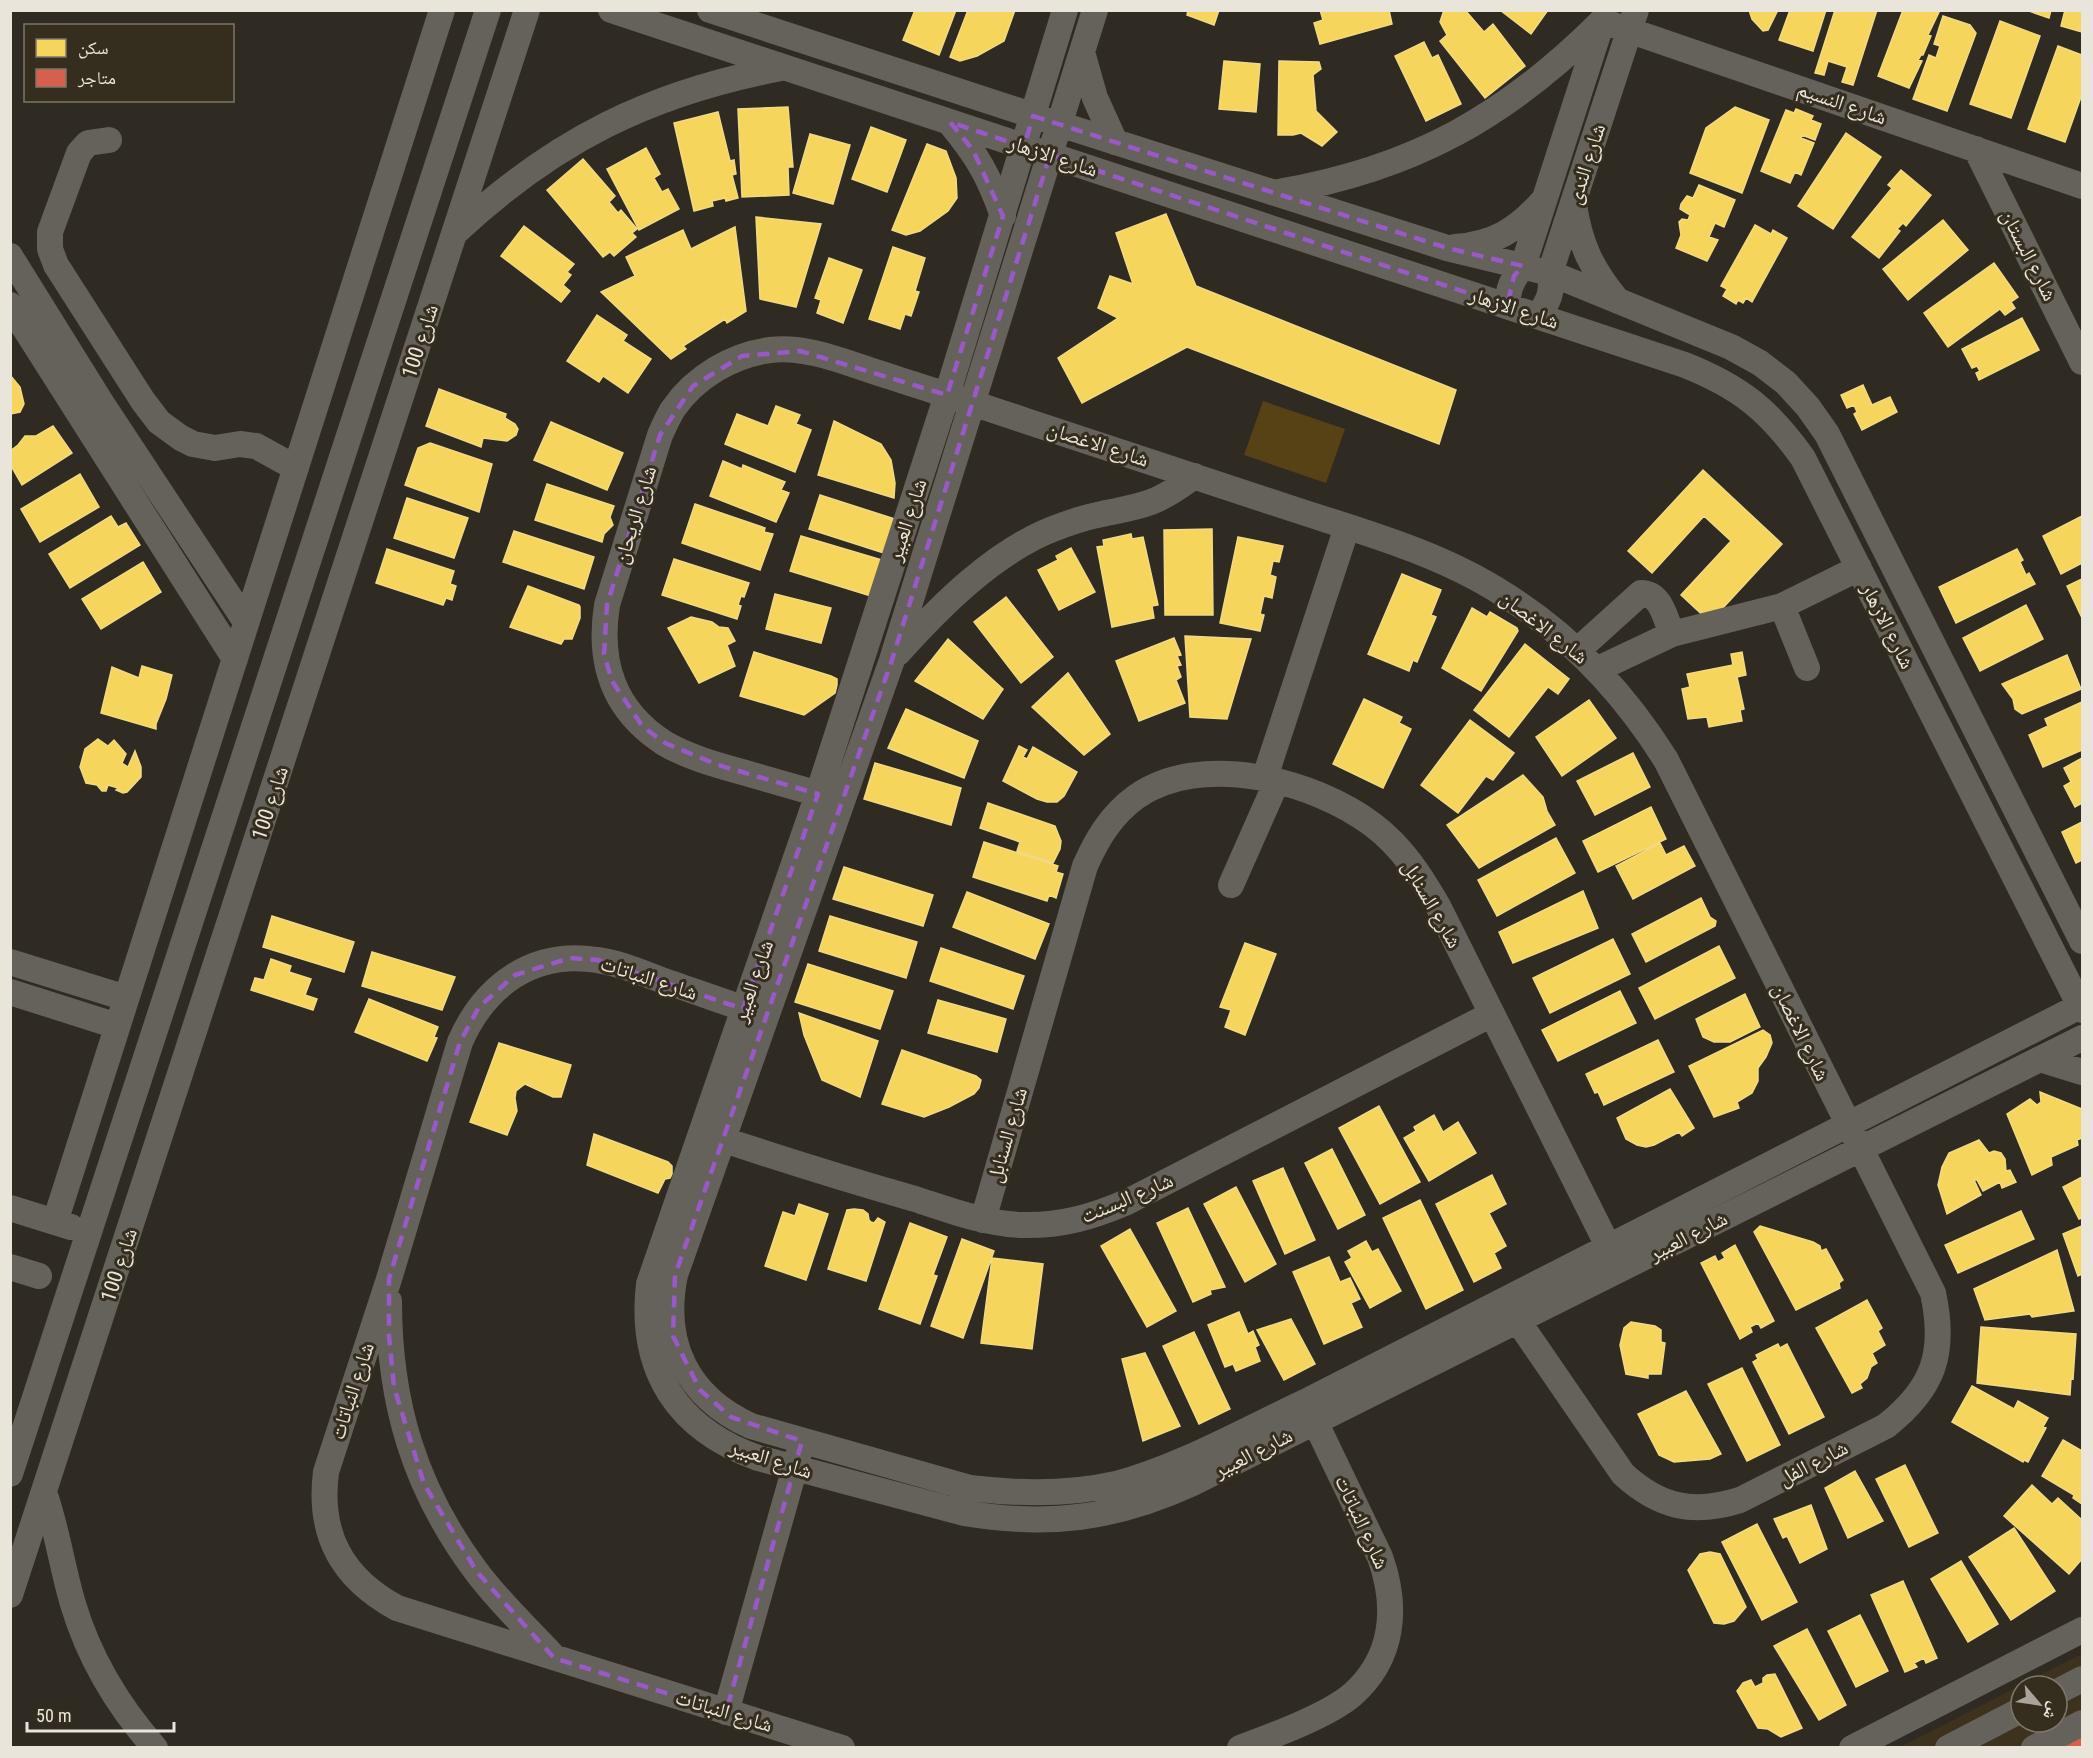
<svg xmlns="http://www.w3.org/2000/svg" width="2093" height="1758" font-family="'Roboto Condensed','Noto Naskh Arabic',sans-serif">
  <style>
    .built { fill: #3c321e; fill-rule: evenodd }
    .green { fill: #564215 }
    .homes { fill: #f6d55c; stroke: #f2da82; stroke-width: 1.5 }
    .shops { fill: #d6604d; stroke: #dc8878; stroke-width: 1.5 }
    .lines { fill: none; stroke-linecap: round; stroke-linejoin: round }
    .minor { stroke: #65625b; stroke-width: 26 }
    .marked { fill: none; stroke: #975ac6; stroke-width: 4.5; stroke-dasharray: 12 8; stroke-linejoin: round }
    .labels { text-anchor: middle; stroke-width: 6; stroke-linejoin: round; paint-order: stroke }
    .street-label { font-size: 21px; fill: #eae5db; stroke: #352d1d }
  </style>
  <rect width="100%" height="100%" fill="#2f2b23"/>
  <path class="built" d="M2082 1654V1747H1900ZM2021 1686H2057V1722H2021Z"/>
  <path class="green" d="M1263 401 1345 429 1326 483 1244 455Z"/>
  <path class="homes" d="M915 10H956L939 55 903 40Z
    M968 10H1015L1004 41 977 56 960 61 950 57Z
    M1188 10H1219L1214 25 1187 15Z
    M1320 10H1389L1392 24 1320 44 1314 23 1323 20Z
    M1444 10H1465L1484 32 1493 24 1525 66 1485 98 1440 41 1447 35 1440 22Z
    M1500 10H1548L1531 34Z
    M1749 10H1775L1777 12 1768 30 1763 31 1752 19Z
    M1790 10H1826L1813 51 1779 40Z
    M1835 10H1877L1853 85 1842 82 1847 67 1828 61 1824 75 1815 73Z
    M1903 10H1940L1928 35 1931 36 1923 55H1921L1918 60 1922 61 1909 88 1878 76Z
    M2026 10H2051L2049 18Z
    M2065 10H2082V32L2061 26Z
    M1943 16 1970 25 1976 33 1947 111 1913 99 1929 55 1936 58 1940 46 1934 44Z
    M2000 21 2040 36 2011 118 1970 104Z
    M1424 42 1432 58 1438 55 1461 104 1426 121 1395 56Z
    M2058 46 2082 55V94L2065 142 2028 129Z
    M1224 61 1260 64 1256 112 1219 109Z
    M1279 61 1319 62 1321 69 1313 75 1316 111 1337 132 1322 146 1301 133 1293 135H1278Z
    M788 107 793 167H788L789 195 742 197 738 109Z
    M1735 107 1769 120 1742 193 1690 173 1706 128Z
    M1796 109 1813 116 1811 120 1821 124 1815 140 1802 135 1801 138 1814 143 1801 175 1795 172 1790 183 1761 171 1786 110 1794 113Z
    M718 112 730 161 734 160 736 174 732 175 738 198 726 201 725 198 712 201 713 206 694 211 674 123Z
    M871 127 906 140 887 192 852 179Z
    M1846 133 1881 157 1833 229 1798 206Z
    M810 134 850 145 833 204 793 193Z
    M927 144 946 151 956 178 957 198 948 211 920 231 906 235 892 230Z
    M646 148 660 174 654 178 662 192 668 189 679 209 639 230 607 169Z
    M583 159 615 196 609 202 618 213 621 210 637 229 632 233 636 237 614 256 610 252 603 257 547 190Z
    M1901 170 1931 195 1906 226 1903 223 1897 229 1900 231 1879 258 1852 237 1892 188 1888 185Z
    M1699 185 1735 200 1724 227 1715 223 1709 237 1718 240 1707 261 1676 248 1681 235 1679 222 1682 219 1688 220 1690 215 1680 209 1681 204 1687 196 1693 198Z
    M1166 214 1196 286 1456 390 1439 444 1187 347 1082 403 1058 358 1118 318 1098 308 1110 276 1133 284 1116 233Z
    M756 217 821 224 796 307 760 299Z
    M1943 220 1968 250 1908 300 1883 269Z
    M1755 225 1771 234 1773 230 1787 238 1752 302 1746 298 1743 303 1738 300 1736 304 1723 296 1727 289 1721 286Z
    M524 226 574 264 567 272 571 275 563 285 570 291 561 302 501 256Z
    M735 227 746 311 727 323 725 319 683 346 686 349 671 359 601 292 635 276 626 257 683 230 691 249Z
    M893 247 925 258 915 291 919 292 911 316 905 314 900 329 869 319Z
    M829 258 862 270 843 323 817 313 821 300 815 298Z
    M1994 263 2018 297 2011 302 2015 308 2005 315 2000 309 1948 347 1924 313Z
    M597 315 627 335 623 341 651 359 628 393 603 376 599 382 567 361Z
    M2022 318 2039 350 1979 380 1976 373 1980 371 1977 366 1972 368 1962 349Z
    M10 375 20 387 24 404 20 412 10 414Z
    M1863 385 1872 405 1890 397 1897 412 1862 430 1854 414 1857 412 1854 405 1847 408 1841 395Z
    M439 389 506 414 505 418 515 424 518 429 516 435 507 441 483 438 481 447 426 426Z
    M776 406 800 415 796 424 811 430 795 472 725 444 737 414 768 426Z
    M834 421 881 444 891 460 895 483 894 498 818 475Z
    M551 422 623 453 607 490 534 460Z
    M53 426 72 453 22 485 10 464V451L18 445 25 436H36Z
    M430 443 492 464 479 512 405 485 418 448Z
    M723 461 742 469 743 465 785 482 781 490 789 493 776 522 710 496Z
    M1703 470 1782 544 1710 622 1681 595 1731 541 1704 516 1652 573 1628 551Z
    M80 474 99 507 40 542 21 509Z
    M547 484 614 506 610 517 613 525 604 534 602 542 535 520Z
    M820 495 898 520 887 554 809 529Z
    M407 498 468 518 454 558 394 538Z
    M695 504 765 528 764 532 773 534 760 570 682 543Z
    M111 516 118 527 126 523 140 545 70 588 49 554Z
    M2082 516V563L2061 574 2043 536Z
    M1212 529 1213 615H1165L1164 530Z
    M514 531 594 557 584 589 503 562Z
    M1131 534 1132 539 1143 537 1158 605 1152 606 1154 618 1112 627 1097 547 1104 546 1103 540Z
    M801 536 882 560 871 596 790 571Z
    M1238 537 1283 546 1279 562 1273 561 1270 575 1276 577 1272 598 1264 596 1260 614 1264 615 1260 631 1220 623Z
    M1071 548 1095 592 1059 610 1038 570 1058 560 1056 556Z
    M387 549 454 571 450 584 456 586 452 600 446 598 443 605 376 583Z
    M2017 549 2023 560 2020 562 2026 575 2029 573 2035 584 1956 623 1939 587Z
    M674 559 749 583 744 597 741 596 738 605 741 606 737 619 662 595Z
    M143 562 161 592 101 629 82 599Z
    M1402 574 1441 590 1431 615 1436 617 1417 662 1413 660 1409 671 1368 654Z
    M2082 579V618L2067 586Z
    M528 586 579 605 580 607V618L572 639H564L561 644 510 627Z
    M775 594 831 608 821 643 766 629Z
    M1006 597 1053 657 1021 683 974 622Z
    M2026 605 2043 639 1980 671 1963 638Z
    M1472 608 1487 617 1490 612 1517 628 1518 631 1481 691 1442 668Z
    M691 617 712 622 719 627 728 628 735 641 727 645 735 666 699 683 668 628Z
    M1185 636 1251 639 1227 719 1190 717Z
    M1174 638 1181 655 1177 656 1181 665 1177 666 1181 677 1176 680 1185 703 1139 721 1116 661Z
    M948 639 1003 689 983 719 915 681Z
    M1525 644 1569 679 1558 694 1548 687 1509 737 1474 710Z
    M754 652 831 676 837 679V685L835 693 804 715 740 696Z
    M1742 652 1746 675 1737 677 1744 709 1740 710 1742 721 1709 727 1707 717 1688 719 1682 689 1690 687 1687 674 1733 665 1731 654Z
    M2067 655 2081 689 2022 714 2015 709 2013 699 2002 684Z
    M142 666 172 675 166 699 156 724V729L101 713 112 667 139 678Z
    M1068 673 1110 734 1084 755 1032 707Z
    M1364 699 1402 717 1399 723 1411 729 1383 788 1333 764Z
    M1589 700 1616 738 1562 776 1536 737Z
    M2082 702V750L2043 767 2029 735 2048 726 2045 719Z
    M906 709 978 741 964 778 888 748Z
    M1470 720 1514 753 1493 780 1486 776 1458 813 1421 785Z
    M98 739 108 746 114 740 126 754 122 763 128 767 135 751 141 767V777L127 792 123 793 116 790 118 788 108 785 106 791H102L97 785 86 783 80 767 85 749Z
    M1019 746 1027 750 1023 757 1027 759 1033 747 1077 772 1064 796 1057 802H1047L1037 799 1003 781Z
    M1633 753 1650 787 1595 815 1577 781Z
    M2082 758V803L2075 807 2064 786 2071 782 2064 768Z
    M875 763 961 788 951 825 864 799Z
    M1523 775 1543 797 1547 811 1555 825 1479 868 1447 825Z
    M988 803 1055 826 1061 841 1060 849 1053 863 1017 851 1020 842 980 828Z
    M1651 807 1666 839 1598 872 1583 841Z
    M2082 822V860L2076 863 2062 832Z
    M1556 838 1575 873 1497 916 1478 880Z
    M984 842 1058 866 1056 872 1063 874 1056 898 1049 895 1047 901 973 877Z
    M1660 843 1666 855 1684 846 1695 866 1633 899 1616 866Z
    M844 867 933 895 923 926 833 899Z
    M1583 891 1598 928 1513 963 1499 932Z
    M967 892 1049 924 1035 959 953 927Z
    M1701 898 1710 917 1716 921 1715 926 1646 962 1632 934Z
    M272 916 354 942 344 972 263 947Z
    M830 916 917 942 906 978 819 951Z
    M1613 939 1630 974 1550 1013 1533 978Z
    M1245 943 1276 954 1245 1035 1225 1027 1231 1010 1220 1007Z
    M1719 946 1735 978 1655 1019 1639 988Z
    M941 948 1024 976 1013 1009 930 981Z
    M372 952 455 977 442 1010 362 986Z
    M271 959 291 966 289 972 311 979 305 995 317 999 313 1010 251 990 255 978 264 980Z
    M808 964 893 991 880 1029 795 1002Z
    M1620 991 1636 1023 1558 1061 1542 1030Z
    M1745 994 1760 1027 1730 1042H1714L1703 1037 1696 1019Z
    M369 999 438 1027 434 1037 437 1038 427 1061 355 1032Z
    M938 1000 1006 1019 997 1052 928 1033Z
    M799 1013 878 1041 860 1097 822 1080 804 1035Z
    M1763 1030 1770 1035 1772 1043 1766 1057 1758 1068V1081L1752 1093 1737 1102 1739 1108 1714 1117 1689 1066Z
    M1658 1040 1674 1072 1604 1105 1598 1092 1595 1093 1586 1074Z
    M499 1043 571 1065 561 1097H553L525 1084 521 1087 516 1091 515 1098 517 1111 507 1135 470 1122Z
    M902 1050 976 1076 981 1080 979 1088 974 1094 949 1107 924 1117 882 1104Z
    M1670 1089 1694 1128 1682 1136 1679 1132 1654 1145 1646 1147 1637 1145 1626 1139 1617 1118Z
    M2040 1092 2082 1109V1138L2077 1140 2078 1145 2051 1157 2052 1165 2032 1175 2007 1114 2030 1099 2037 1105 2041 1102Z
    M1379 1106 1420 1182 1380 1204 1339 1128Z
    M1434 1115 1443 1132 1458 1122 1476 1153 1429 1181 1404 1138 1416 1131 1414 1127Z
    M594 1134 668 1162 672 1166V1174L670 1178 665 1179 658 1193 587 1165Z
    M1979 1140 1989 1153 1994 1151 2001 1153 2005 1159 2006 1171 2010 1170 2016 1182 2002 1188 2000 1182 1983 1191 1977 1180H1974L1981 1195 1947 1214 1938 1185 1942 1167 1949 1153Z
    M1332 1149 1365 1215 1338 1229 1305 1163Z
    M1283 1168 1315 1240 1285 1254 1253 1181Z
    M1492 1175 1506 1204 1489 1213 1506 1246 1494 1253 1501 1268 1474 1282 1436 1204Z
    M2082 1177V1218L2079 1219 2063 1187Z
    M1236 1187 1276 1264 1245 1282 1204 1204Z
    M1420 1200 1463 1290 1426 1309 1383 1218Z
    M799 1204 828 1214 806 1280 765 1266 783 1212 795 1216Z
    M1188 1208 1225 1287 1210 1290 1211 1294 1193 1302 1157 1223Z
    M854 1209 863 1210 868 1214 869 1220 871 1222 874 1223 878 1218 885 1222 866 1281 828 1269 847 1210Z
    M2021 1211 2034 1239 1958 1273 1945 1245Z
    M910 1223 947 1237 933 1275 937 1276 920 1324 879 1309Z
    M1760 1226 1813 1242 1820 1246 1821 1251 1826 1249 1843 1280 1839 1283 1840 1288 1796 1310 1754 1232Z
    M2082 1226V1274L2078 1276 2063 1234Z
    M1130 1229 1176 1311 1147 1327 1101 1246Z
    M962 1239 994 1251 963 1338 931 1326Z
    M1366 1241 1372 1252 1378 1249 1401 1291 1370 1308 1345 1262 1352 1258 1348 1251Z
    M1735 1245 1774 1321 1761 1328 1758 1323 1750 1327 1752 1332 1740 1339 1701 1263 1715 1256 1718 1262 1725 1258 1722 1253Z
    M2057 1250 2074 1311 2032 1317 2030 1314 1985 1320 1974 1289Z
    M1329 1257 1340 1282 1350 1278 1360 1299 1351 1303 1362 1327 1324 1344 1293 1272Z
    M992 1258 1043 1264 1032 1349 981 1343Z
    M1867 1300 1882 1328 1878 1331 1885 1345 1872 1353 1877 1363 1871 1367 1867 1378 1860 1384 1862 1388 1852 1393 1816 1328Z
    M1239 1312 1248 1334 1253 1331 1259 1345 1255 1347 1260 1361 1236 1371 1233 1364 1225 1367 1208 1325Z
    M1291 1319 1315 1364 1284 1380 1257 1330Z
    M1631 1322 1655 1326 1661 1330V1342L1665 1343 1661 1374H1648V1378L1626 1374 1620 1345 1624 1328Z
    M1981 1327 2076 1334 2073 1379 2071 1378 2070 1395 1977 1383Z
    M1194 1332 1230 1409 1199 1424 1163 1346Z
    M1778 1344 1780 1348 1787 1344 1824 1417 1789 1434 1753 1362 1758 1359 1756 1355Z
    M1145 1353 1180 1426 1143 1441 1122 1359Z
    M1742 1368 1780 1445 1747 1461 1708 1384Z
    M1972 1386 2014 1409 2018 1401 2048 1418 2043 1427 2046 1428 2028 1462 2024 1460 2023 1462 1952 1422Z
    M1686 1391 1721 1454 1710 1459 1674 1462 1659 1455 1638 1414Z
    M2063 1440 2082 1451V1504L2073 1498 2074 1495 2042 1476Z
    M1905 1465 1938 1533 1909 1547 1876 1479Z
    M1855 1471 1883 1521 1848 1538 1825 1488Z
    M2032 1485 2052 1504 2058 1498 2082 1520 2081 1525 2082 1527V1559L2069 1574 2004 1516Z
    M1811 1505 1827 1549 1800 1563 1787 1536 1783 1538 1774 1519Z
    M1757 1524 1797 1602 1762 1620 1722 1542Z
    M2014 1528 2055 1591 2011 1620 1969 1557Z
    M1710 1552 1720 1554 1746 1607 1734 1621 1724 1624 1714 1623 1688 1570 1700 1554Z
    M1961 1561 1998 1624 1968 1642 1931 1579Z
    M1903 1581 1937 1658 1926 1663 1924 1658 1914 1663 1917 1667 1905 1672 1871 1595Z
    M1860 1615 1888 1671 1856 1687 1828 1631Z
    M1807 1629 1846 1705 1819 1720 1774 1646Z
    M1775 1674 1802 1728 1781 1737 1768 1729 1758 1728 1737 1691 1743 1683 1751 1680 1755 1687 1763 1683V1678L1767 1675Z"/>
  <path class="shops" d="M2082 1731V1748H2052Z"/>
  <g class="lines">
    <path class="minor" d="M611 10 1685 365C1740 387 1769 410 1803 458L2082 1010
      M710 10 1059 124 1447 248 1550 273 1731 347 1760 363 1786 383 1808 407 1827 434 2082 941
      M1065 10 947 395 818 794 649 1284C639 1370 677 1429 758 1458L964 1513C1048 1527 1115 1519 1193 1483L2082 1038
      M1095 10 892 660 675 1275C661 1343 687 1397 751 1426L970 1488C1019 1494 1067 1495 1116 1484 1178 1468 1247 1429 1305 1402L2082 1005
      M1082 52 1095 98 1115 142
      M950 123C977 155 989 176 1003 216
      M109 140 88 143 79 153 50 232V249L56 265 143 401 159 422 181 438 193 444 215 448 240 444 256 446 296 468
      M1976 149 2082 362
      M1278 192C1413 169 1506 117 1602 21L2082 186
      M1574 205C1580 245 1592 270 1618 301
      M457 231C555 140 650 93 781 68
      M1455 247C1494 244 1517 230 1542 202
      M10 256 104 407 246 622
      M10 305 235 659
      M1507 306C1508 289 1512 279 1523 266L1601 25
      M1538 316C1549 301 1553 292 1550 273L1636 10
      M1782 606 1807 668
      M1578 650 1641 593C1661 593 1665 618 1672 634
      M898 653C941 605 997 549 1058 527 1070 523 1082 518 1093 516 1113 511 1132 509 1151 502 1167 496 1181 486 1194 476
      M1598 669 1672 634 1782 606 1859 568
      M1265 777 1347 527
      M833 798C805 790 777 782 749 774 721 766 689 758 664 743 613 710 598 662 607 605L660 435C664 426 668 417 673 409 695 377 732 355 770 350 809 345 851 365 888 376 934 391 980 405 1026 421 1116 450 1206 480 1296 510 1367 533 1442 554 1505 595 1572 637 1624 693 1666 760L1933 1293C1946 1353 1934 1388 1886 1426L1740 1500C1693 1515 1659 1507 1623 1474L1518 1321
      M1231 885 1277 781
      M10 962 126 998
      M10 992 117 1026
      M757 1013C727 1003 697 992 667 982 644 974 621 963 597 960 533 950 485 985 460 1042L389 1279 326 1472C318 1535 342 1578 397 1608L842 1748
      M2040 1059 2082 1072
      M706 1134C775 1157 845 1179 915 1199 949 1210 986 1224 1022 1225 1061 1226 1092 1217 1127 1202L1492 1014
      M10 1208 71 1227
      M983 1220 1085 866C1097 839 1111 815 1136 797 1200 751 1314 780 1373 825 1402 847 1420 875 1438 906L1616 1262
      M55 1222 442 10
      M10 1267 39 1276
      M389 1301C389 1402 414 1488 476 1571 498 1601 527 1628 553 1656
      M10 1474 488 10
      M44 1492C57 1529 62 1567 73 1604 89 1658 118 1706 155 1748
      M10 1595 527 10
      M2057 1692 2082 1679
      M726 1712 799 1453
      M1240 1748C1272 1736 1327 1716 1352 1695 1394 1658 1398 1607 1380 1557L1308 1407
      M1852 1748 2082 1630
      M1948 1748 2021 1710
      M2034 1748 2082 1723"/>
  </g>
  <path class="marked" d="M1033 116 1447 248 1523 266 1514 276 1507 306 1050 155 892 660 675 1275 673 1336 700 1390 731 1417 802 1441 726 1712 554 1658 477 1572 424 1484 394 1387 389 1336V1279L460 1042 479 1007 515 975 570 958 598 960 743 1009 818 794 718 765 665 743 643 727 612 681 604 654 607 605 660 435 693 386 742 356 800 351 947 395 1003 216 973 150 950 122 1024 147Z"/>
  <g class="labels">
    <g class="street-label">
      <text transform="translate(1842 103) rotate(19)" y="7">شارع النسيم</text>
      <text transform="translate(1053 156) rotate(18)" y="7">شارع الازهار</text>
      <text transform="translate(1586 164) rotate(-72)" y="7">شارع الندى</text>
      <text transform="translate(2029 255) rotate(63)" y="7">شارع البستان</text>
      <text transform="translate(1514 308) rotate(18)" y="7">شارع الازهار</text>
      <text transform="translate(420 341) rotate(-72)" y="7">شارع 100</text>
      <text transform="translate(1098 444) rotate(18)" y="7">شارع الاغصان</text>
      <text transform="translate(635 515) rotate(-73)" y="7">شارع الريحان</text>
      <text transform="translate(907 520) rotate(-72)" y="7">شارع العبير</text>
      <text transform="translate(1888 626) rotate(63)" y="7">شارع الازهار</text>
      <text transform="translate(1544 627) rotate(38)" y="7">شارع الاغصان</text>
      <text transform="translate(270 803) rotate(-72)" y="7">شارع 100</text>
      <text transform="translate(1432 904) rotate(60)" y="7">شارع السنابل</text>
      <text transform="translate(649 978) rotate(18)" y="7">شارع النباتات</text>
      <text transform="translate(753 981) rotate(-71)" y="7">شارع العبير</text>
      <text transform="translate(1801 1032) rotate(64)" y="7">شارع الاغصان</text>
      <text transform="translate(1007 1135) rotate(-74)" y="7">شارع السنابل</text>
      <text transform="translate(1127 1198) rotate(-23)" y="7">شارع البسنت</text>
      <text transform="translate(1688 1236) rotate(-27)" y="7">شارع العبير</text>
      <text transform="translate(119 1265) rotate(-72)" y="7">شارع 100</text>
      <text transform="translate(352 1391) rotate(-72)" y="7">شارع النباتات</text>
      <text transform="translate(1253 1453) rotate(-27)" y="7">شارع العبير</text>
      <text transform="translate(771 1459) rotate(18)" y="7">شارع العبير</text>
      <text transform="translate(1813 1463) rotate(-27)" y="7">شارع الفل</text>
      <text transform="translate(1362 1522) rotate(65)" y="7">شارع النباتات</text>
      <text transform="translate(724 1711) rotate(17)" y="7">شارع النباتات</text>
    </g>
  </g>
  <rect width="2093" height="1758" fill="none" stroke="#eae5db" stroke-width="24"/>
  <rect x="24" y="24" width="210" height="78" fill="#352d1d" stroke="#7d7769" stroke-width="1.5"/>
  <rect x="36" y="39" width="30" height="18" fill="#f6d55c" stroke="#7d7769" stroke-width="1.5"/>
  <text x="78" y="54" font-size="18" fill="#eae5db">سكن</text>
  <rect x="36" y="69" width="30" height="18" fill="#d6604d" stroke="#7d7769" stroke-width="1.5"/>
  <text x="78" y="84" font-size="18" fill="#eae5db">متاجر</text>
  <g transform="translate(2039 1704) rotate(119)"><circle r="28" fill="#352d1d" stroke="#7d7769" stroke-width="1.5"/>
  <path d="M0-4.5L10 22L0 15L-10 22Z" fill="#a9a49b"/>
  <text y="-9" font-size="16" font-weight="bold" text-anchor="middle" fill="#eae5db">ش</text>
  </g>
  <path d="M27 1722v9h147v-9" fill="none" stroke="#eae5db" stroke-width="3"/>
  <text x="36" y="1722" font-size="18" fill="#eae5db" stroke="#352d1d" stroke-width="4.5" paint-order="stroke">50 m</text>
</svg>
